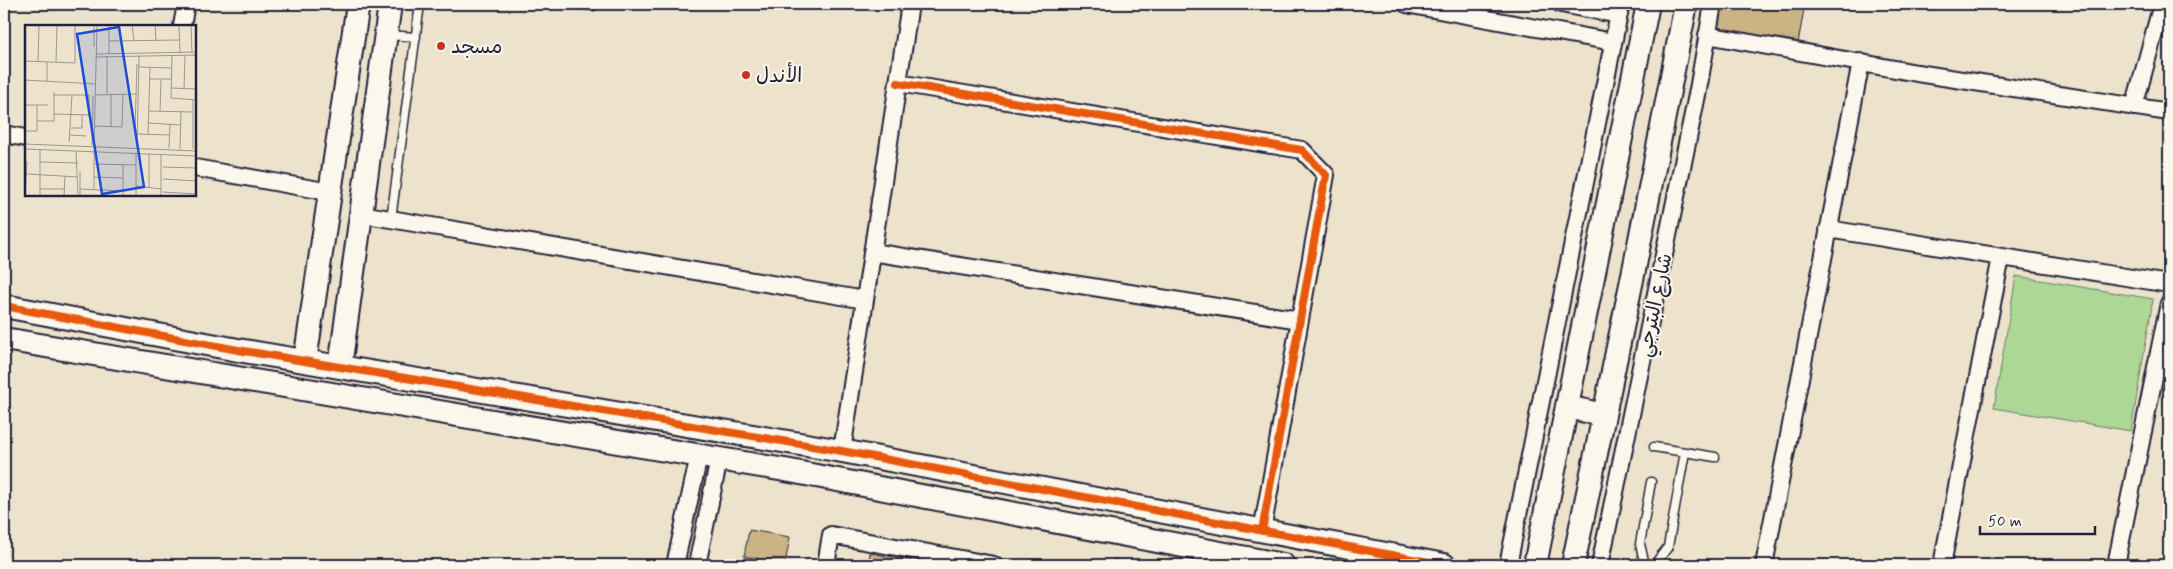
<svg xmlns="http://www.w3.org/2000/svg" width="2173" height="569" font-family="Mynerve,'Playpen Sans Arabic',sans-serif">
  <style>
    .green { fill: #acd795; stroke: #677c68 }
    .building { fill: #ccb383; stroke: #22223b }
    .lines { fill: none; stroke-linecap: round; stroke-linejoin: round }
    .lane-casing { stroke: #22223b; stroke-width: 11 }
    .street-casing { stroke: #22223b; stroke-width: 20 }
    .secondary-casing { stroke: #22223b; stroke-width: 26 }
    .lane { stroke: #fbf7ec; stroke-width: 8 }
    .street { stroke: #fbf7ec; stroke-width: 16 }
    .secondary { stroke: #fbf7ec; stroke-width: 22 }
    .cycleway-casing { stroke: #fbf7ec; stroke-width: 11 }
    .cycleway { stroke: #e8590c; stroke-width: 8 }
    .poi-dot { fill: #c8321e; stroke: #fbf7ec; stroke-width: 2 }
    .labels { text-anchor: middle; stroke-width: 4; stroke-linejoin: round; paint-order: stroke }
    .poi-label { font-size: 20px; fill: #22223b; stroke: #fbf7ec; text-anchor: start }
    .street-label { font-size: 20px; fill: #22223b; stroke: #fbf7ec }
    .inset-road { fill: none; stroke: #9c9692; stroke-width: 1 }
    .view { fill: #1d4ed8; fill-opacity: 0.15; stroke: #1d4ed8; stroke-width: 2.5 }
    .inset-edge { fill: none; stroke: #22223b; stroke-width: 2.5 }
  </style>
  <rect width="100%" height="100%" fill="#ede3cc"/>
  <filter id="ink" filterUnits="userSpaceOnUse"><feTurbulence type="fractalNoise" baseFrequency=".02" numOctaves="2"/><feDisplacementMap in="SourceGraphic" scale="10" xChannelSelector="R" yChannelSelector="G"/><feConvolveMatrix kernelMatrix="1 2 1 2 8 2 1 2 1" color-interpolation-filters="sRGB"/></filter>
  <g filter="url(#ink)">
    <path class="green" d="M2016 276 2153 299 2131 431 1994 408Z"/>
    <path class="building" d="M1719 4H1805L1798 43 1715 28Z
      M749 530 790 537 785 564 744 556Z
      M870 553 911 560 910 565H868Z
      M745 558 786 565H744Z
      M1113 559 1136 563 1135 565H1112Z"/>
    <g class="lines">
      <defs>
        <path id="lane" d="M576 4 593 6 596 4
          M388 35 416 37
          M391 219 420 4
          M1685 452 1715 457
          M1645 565 1640 544 1651 482
          M1654 565 1668 547 1685 452 1654 447"/>
        <path id="street" d="M1406 4 1613 42
          M1561 4 1619 15
          M182 26 186 4
          M1707 35 1917 73 2169 112
          M898 83 1302 150 1326 175 1262 531
          M2134 107 2162 4
          M4 134 26 138
          M195 168 330 192
          M361 214 865 300
          M1828 229 2169 284
          M872 252 1300 320
          M842 451 910 4
          M675 565 699 456
          M697 565 719 459
          M826 565 831 535 994 565
          M1508 565 1621 4
          M1600 565 1698 90 1713 4
          M1764 565 1861 62
          M1942 565 2001 257
          M2116 565 2169 303"/>
        <path id="secondary" d="M4 306 238 350 842 451 1444 565
          M4 339 785 470 1283 565
          M305 361 358 4
          M340 367 390 4
          M1567 407 1604 415
          M1535 565 1648 4
          M1573 565 1635 265 1686 4"/>
      </defs>
      <use href="#lane" class="lane-casing"/>
      <use href="#street" class="street-casing"/>
      <use href="#secondary" class="secondary-casing"/>
      <use href="#lane" class="lane"/>
      <use href="#street" class="street"/>
      <use href="#secondary" class="secondary"/>
      <defs>
        <path id="cycleway" d="M898 83 1302 150 1326 175 1262 531
          M4 306 238 350 842 451 1444 565"/>
      </defs>
      <use href="#cycleway" class="cycleway-casing"/>
      <use href="#cycleway" class="cycleway"/>
    </g>
  </g>
  <g class="poi-dot">
    <circle cx="441" cy="46" r="5"/>
    <circle cx="746" cy="75" r="5"/>
  </g>
  <g class="labels">
    <g class="poi-label">
      <text x="451" y="53">مسجد</text>
      <text x="756" y="82">الأندل</text>
    </g>
    <g class="street-label">
      <text transform="translate(1654 305) rotate(-78)" y="7">شارع البترجي</text>
    </g>
  </g>
  <g transform="translate(25 25)">
    <rect width="171" height="171" fill="#ede3cc"/>
    <path class="inset-road" d="M94 0 96 16M107 0 109 16M130 0 131 15M154 0 155 28M166 0 167 27M84 16 154 15M69 22V0M71 29 172 27M84 29V0M147 30 146 73 172 75M71 32 172 30M0 36 50 38V0M13 36 14 0M31 37 32 0M114 42 147 43M124 54H146M0 55 71 59M22 56V37M146 63 172 64M159 64 160 30M82 69V31M86 69V102M70 70 111 69M0 80H23M124 86 168 87M135 86 136 54M29 89 64 90V70H29M12 96H29V67M123 98 156 100M70 101 97 102 98 69M46 103H57V90M110 103 112 39M0 106H12V80M112 109 145 110M45 110 61 111M123 110 125 43M44 117 47 70M0 119 172 126M67 120 68 71M69 120 72 0M112 122 114 31M144 123 145 99M0 124 172 131M155 124 156 87M168 124V75M51 126 53 171M136 129V171M15 137 53 138M69 139 111 140M138 142 172 143M55 146V171M2 149 53 152M69 152 98 153M138 154 172 156M111 161 136 164M124 162V129M15 164H39M55 164 98 166M69 164V127M138 167 172 169M0 171 2 136M15 171V124M39 171 40 151M98 171V140M111 171V128"/>
    <path class="view" d="M94 2 119 162 77 169 52 9Z"/>
    <rect width="171" height="171" class="inset-edge"/>
  </g>
  <rect width="2173" height="569" fill="none" stroke="#fbf7ec" stroke-width="20"/>
  <rect x="10" y="10" width="2153" height="549" fill="none" stroke="#22223b" stroke-width="2" filter="url(#ink)"/>
  <path d="M1980 526v8h115v-8" fill="none" stroke="#22223b" stroke-width="2.5"/>
  <text x="1988" y="526" font-size="15" fill="#22223b" stroke="#fbf7ec" stroke-width="4" paint-order="stroke">50 m</text>
</svg>
